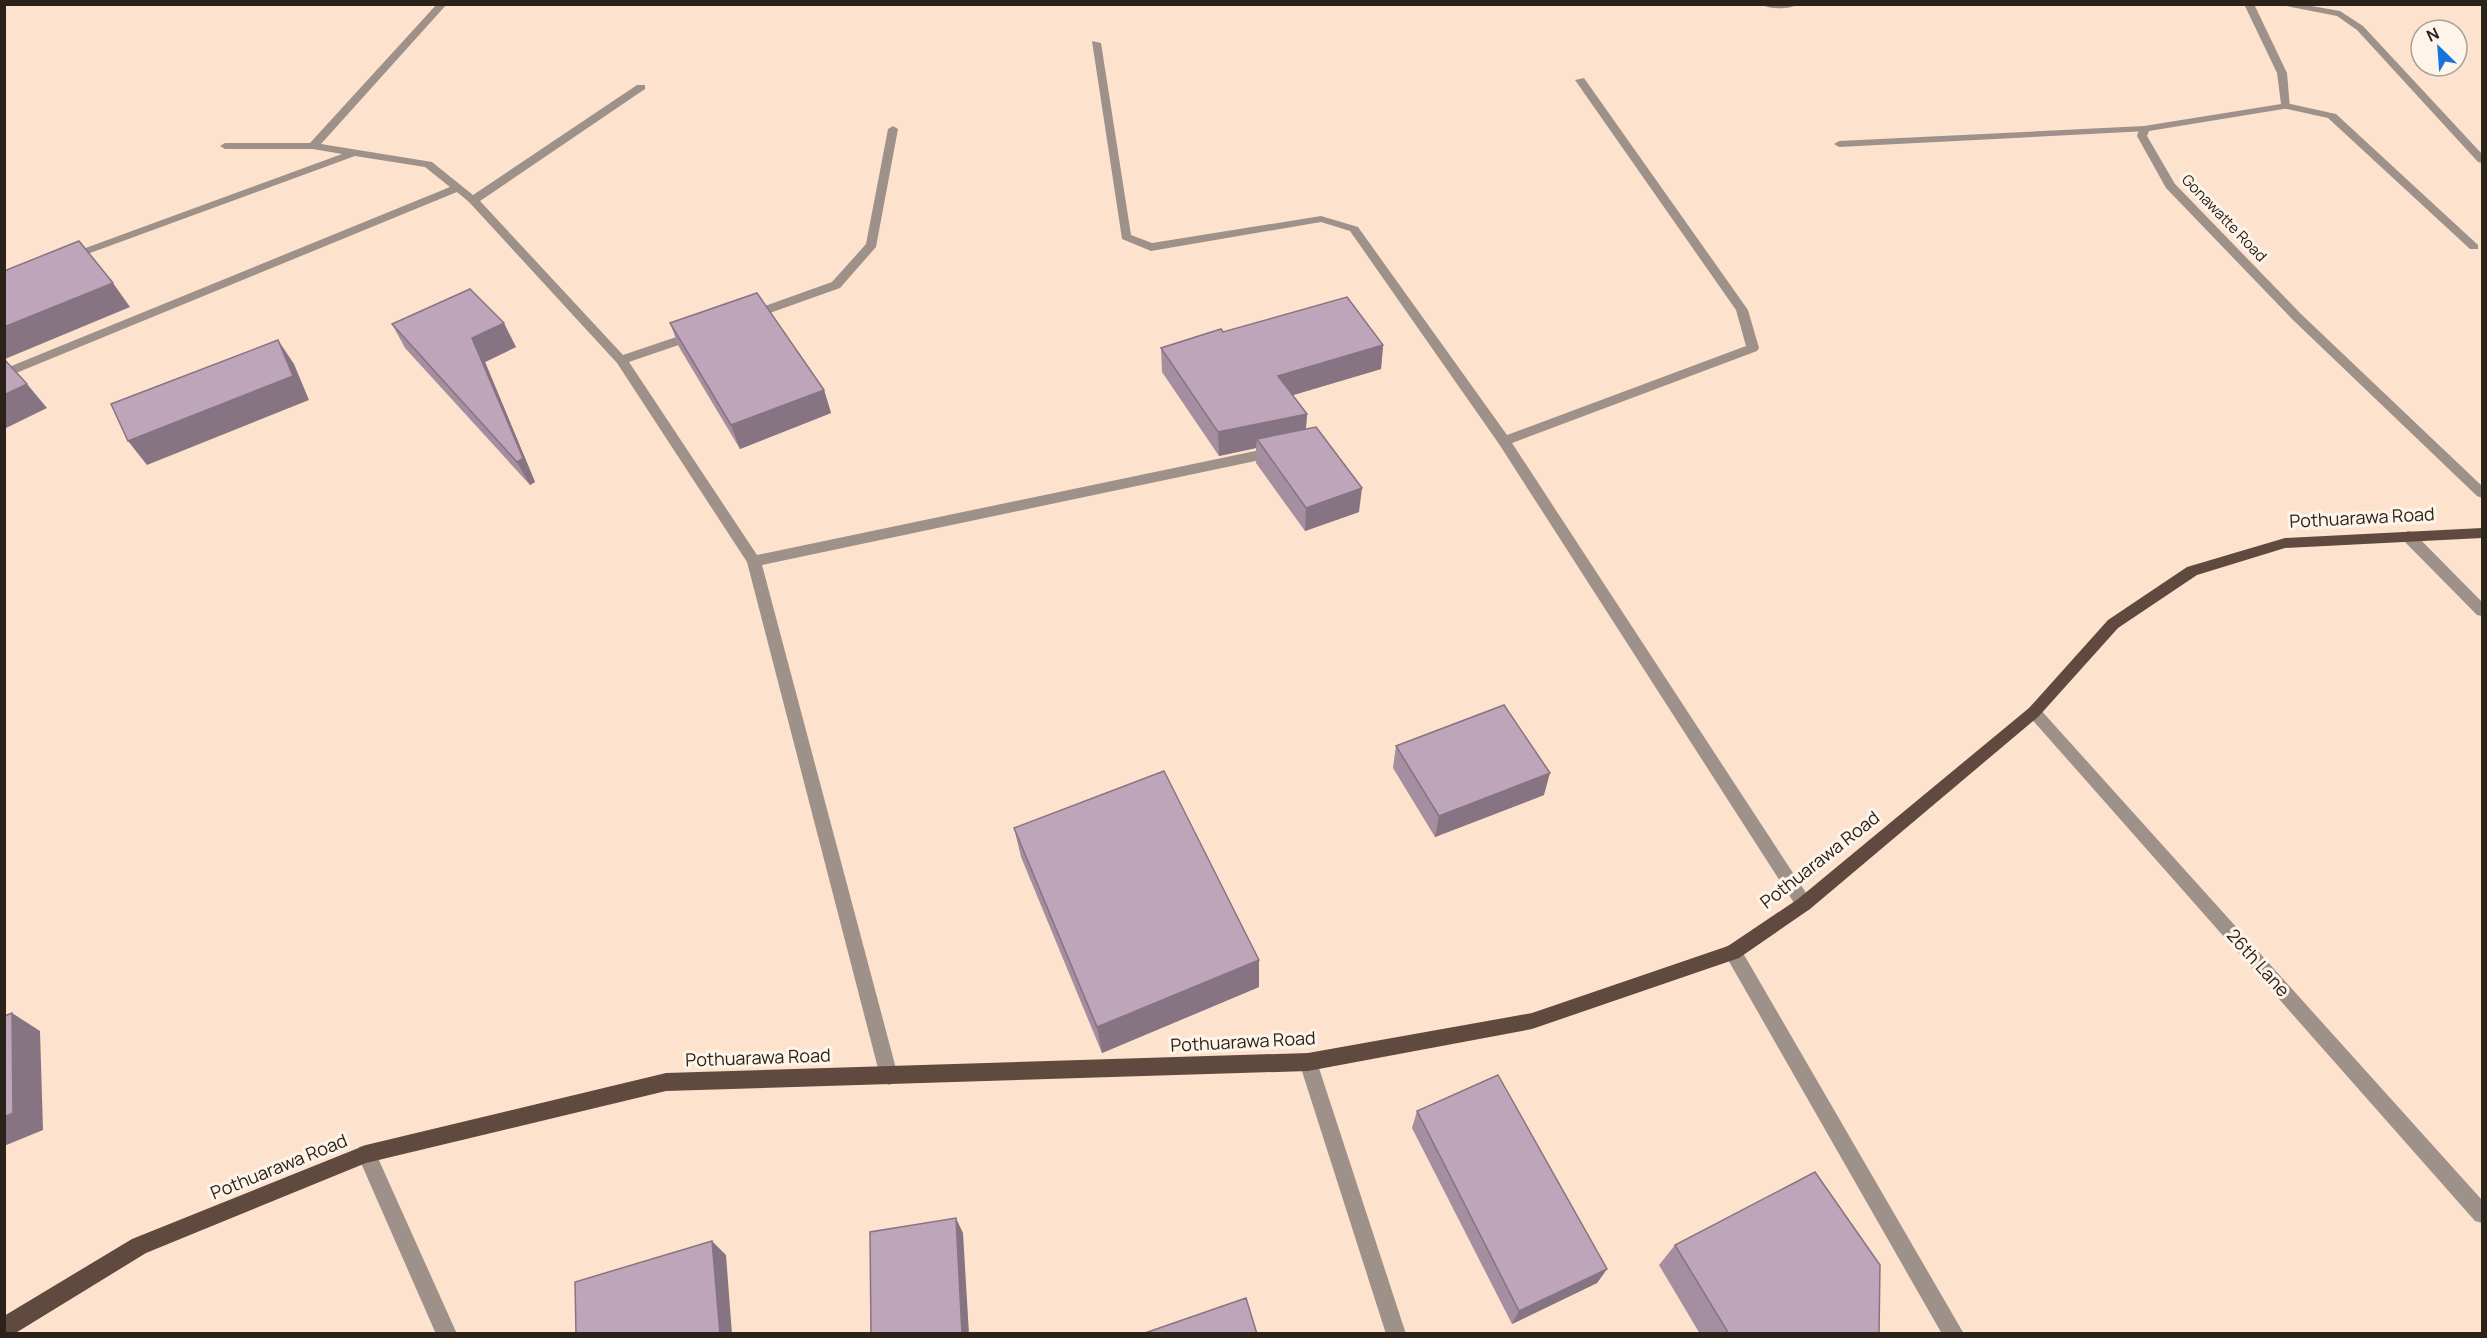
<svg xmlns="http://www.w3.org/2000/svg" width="2487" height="1338" font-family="Manrope,sans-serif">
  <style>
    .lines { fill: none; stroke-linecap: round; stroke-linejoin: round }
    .minor { fill: #9e918a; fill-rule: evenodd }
    .tertiary { fill: #9e918a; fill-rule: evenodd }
    .primary { fill: #604a3f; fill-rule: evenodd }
    .wall { fill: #a48ea0 }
    .shaded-wall { fill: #867482 }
    .building { fill: #bfa5ba; stroke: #867482; stroke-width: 1.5 }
    .labels { text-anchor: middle; stroke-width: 6; stroke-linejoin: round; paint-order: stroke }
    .far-street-label { font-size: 15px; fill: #2b2219; stroke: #fef4ea }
    .street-label { font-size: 18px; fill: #2b2219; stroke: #fef4ea }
  </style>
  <rect width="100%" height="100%" fill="#fde3cd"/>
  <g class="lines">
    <path class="minor" d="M437 4H447L321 144 432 162 473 195 637 85H645V89L480 201 623 355 691 332H699L701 335 699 338 629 362 757 555 1274 447 1281 452 1274 457 762 565 898 1076 895 1082 889 1085 883 1082 880 1076 747 562 617 363 469 202 457 192 4 378V369L450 187 425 167 355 156 71 260H63L61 257 342 154 313 149H225L220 146 225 143H310Z
      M1799 4C1791 9 1771 10 1763 5Z
      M2276 4H2300L2340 11 2363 26 2482 154V163L2478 162 2357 30 2337 16Z
      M1092 41 1101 43 1131 235 1152 243 1321 216 1358 227 1507 435 1746 346 1736 310 1575 80 1584 78 1748 310 1759 348 1757 351 1512 443 1810 899 1812 904 1810 909 1804 912 1798 909 1499 444 1350 231 1321 222 1151 251 1122 239Z
      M2286 103 2336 114 2478 245V249H2470L2328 118 2282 108V104Z
      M893 126 898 129 876 247 840 288 753 319H745V313L832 282 866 244 888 129Z
      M2144 126 2148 127V131L1839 147 1834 144 1839 141Z
      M2408 531 2413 532 2482 602V616L2477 615 2403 540 2401 536Z
      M2034 706 2039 708 2482 1200V1223L2475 1221 2029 716 2026 712 2029 708Z
      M1733 944 1739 946 1964 1334H1942L1727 958 1724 952 1727 946Z
      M1308 1053 1314 1056 1317 1062 1406 1334H1386L1299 1062 1302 1056Z
      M366 1145 373 1147 457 1334H436L357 1154 359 1147Z"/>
    <path class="tertiary" d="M2244 4H2254L2287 73 2290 108 2149 131 2147 136 2175 184 2301 314 2482 486V498L2477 496 2293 320 2166 188 2137 136 2140 127 2144 126 2281 104 2277 73Z"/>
    <path class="primary" d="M2482 528V538L2285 548 2197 575 2118 628 2039 716 1810 909 1739 958 1532 1029 1308 1071 666 1091 366 1163 146 1253 14 1334H4V1316L132 1239 366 1145 666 1073 1308 1053 1532 1013 1728 946 1798 899 2029 708 2108 620 2187 567 2285 538Z"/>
  </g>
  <path class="wall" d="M670 323 824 390 831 413 740 449 679 347Z
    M392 324 516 347 485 362 535 482 530 485 405 348Z
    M1223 332 1383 345 1381 369 1292 395 1307 414 1306 429 1359 512 1305 531 1256 463V448L1219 456 1162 372 1161 348Z
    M1396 746 1544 795 1435 837 1393 768Z
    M1014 828 1259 960V987L1102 1053 1021 857Z
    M1417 1111 1607 1269 1597 1283 1512 1324 1412 1128Z
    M1675 1245 1879 1334H1700L1659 1265Z"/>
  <path class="shaded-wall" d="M113 283 130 307 5 359 4 367V327Z
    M504 323 516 347 485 362 535 482 530 485 517 462 472 338Z
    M278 340 294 364 309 400 147 465 128 441Z
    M1383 345 1381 369 1277 400 1278 376Z
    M27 384 47 408 4 429V395Z
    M824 390 831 413 740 449 731 425Z
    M1307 414 1305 438 1257 439 1256 448 1219 456 1218 432Z
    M1362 488 1359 512 1305 531 1306 508Z
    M1550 773 1544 795 1435 837 1439 816Z
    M1259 960V987L1102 1053 1097 1027Z
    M12 1013 40 1031 43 1130 4 1146V1117Z
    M956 1218 963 1233 969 1334H962Z
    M712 1241 726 1255 732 1334H720Z
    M1607 1269 1597 1283 1512 1324 1519 1311Z"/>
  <path class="building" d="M79 241 113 283 4 327V271Z
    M470 289 504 323 472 338 523 458 517 462 392 324Z
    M757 293 824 390 731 425 670 323Z
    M1347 297 1383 345 1278 376 1307 414 1218 432 1161 348 1221 329 1223 332Z
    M278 340 293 376 128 441 111 404Z
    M4 359 27 384 4 395Z
    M1316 427 1362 488 1306 508 1257 439Z
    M1504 705 1550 773 1439 816 1396 746Z
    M1164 771 1259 960 1097 1027 1014 828Z
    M12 1013 13 1113 4 1117V1016Z
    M1498 1075 1607 1269 1519 1311 1417 1111Z
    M1815 1172 1880 1265 1879 1334H1729L1675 1245Z
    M956 1218 962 1334H871L870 1232Z
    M712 1241 720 1334H576L575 1282Z
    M1246 1298 1257 1334H1142Z"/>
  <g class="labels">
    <g class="far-street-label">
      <text transform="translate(2224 218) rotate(46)" y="5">Gonawatte Road</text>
    </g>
    <g class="street-label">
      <text transform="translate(2362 518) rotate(-3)" y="6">Pothuarawa Road</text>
      <text transform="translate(1820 860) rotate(-38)" y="6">Pothuarawa Road</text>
      <text transform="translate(2258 963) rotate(48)" y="6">26th Lane</text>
      <text transform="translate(1243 1042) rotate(-3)" y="6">Pothuarawa Road</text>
      <text transform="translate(758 1058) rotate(-2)" y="6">Pothuarawa Road</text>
      <text transform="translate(279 1167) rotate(-22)" y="6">Pothuarawa Road</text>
    </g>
  </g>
  <rect width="2487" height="1338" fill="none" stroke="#2b2219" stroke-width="12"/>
  <g transform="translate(2439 48) rotate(335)"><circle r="28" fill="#fef4ea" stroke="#aaa096" stroke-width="1.5"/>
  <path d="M0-4.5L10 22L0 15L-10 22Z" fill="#1574dd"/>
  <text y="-9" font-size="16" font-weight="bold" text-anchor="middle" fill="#2b2219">N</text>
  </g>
</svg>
